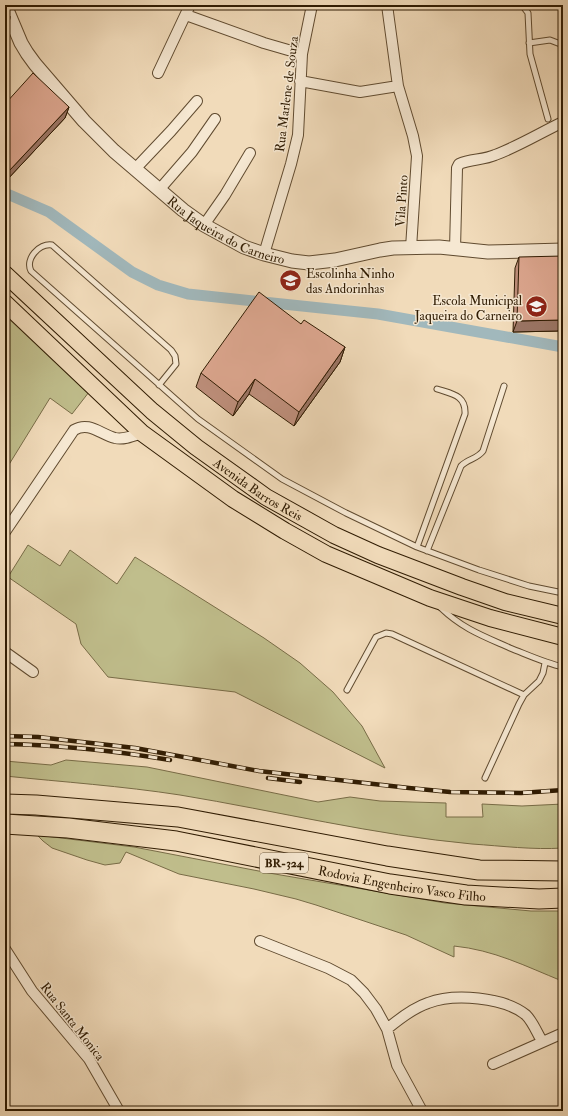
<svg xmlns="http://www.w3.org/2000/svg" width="568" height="1116" font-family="'IM FELL Double Pica',serif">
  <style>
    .green { fill: #c0be8c; stroke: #786c47 }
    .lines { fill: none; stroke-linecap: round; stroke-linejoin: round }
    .canal { stroke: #a1b8bc; stroke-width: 11 }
    .service-casing { stroke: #604b30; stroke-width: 7 }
    .minor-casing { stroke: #604b30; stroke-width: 12 }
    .tertiary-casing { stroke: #604b30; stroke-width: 15 }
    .primary-casing { stroke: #2f1b02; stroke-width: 18 }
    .motorway-casing { stroke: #2f1b02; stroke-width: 21 }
    .service { stroke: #f6e8d2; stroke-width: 5 }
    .minor { stroke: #f6e8d2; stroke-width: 10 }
    .tertiary { stroke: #f6e8d2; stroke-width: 13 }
    .primary { stroke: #f1dbba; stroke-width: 16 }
    .motorway { stroke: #f1dbba; stroke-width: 19 }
    .rail-casing { stroke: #2f1b02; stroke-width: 4.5 }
    .rail { stroke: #f6e8d2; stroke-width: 3; stroke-dasharray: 9; stroke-linecap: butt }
    .wall { fill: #bf907d; stroke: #2f1b02 }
    .shaded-wall { fill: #9b7666; stroke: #2f1b02 }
    .building { fill: #dea891; stroke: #2f1b02 }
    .labels { text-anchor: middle; stroke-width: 3; stroke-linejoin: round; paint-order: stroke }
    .shield { fill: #f6e8d2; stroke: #6b5840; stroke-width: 1 }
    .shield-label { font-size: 12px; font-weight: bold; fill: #2f1b02 }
    .street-label { font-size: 13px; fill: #2f1b02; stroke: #f6e8d2 }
    .poi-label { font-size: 13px; fill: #2f1b02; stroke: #f6e8d2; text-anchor: start }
  </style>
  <rect width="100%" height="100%" fill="#f1dbba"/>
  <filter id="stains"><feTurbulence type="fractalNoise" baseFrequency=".005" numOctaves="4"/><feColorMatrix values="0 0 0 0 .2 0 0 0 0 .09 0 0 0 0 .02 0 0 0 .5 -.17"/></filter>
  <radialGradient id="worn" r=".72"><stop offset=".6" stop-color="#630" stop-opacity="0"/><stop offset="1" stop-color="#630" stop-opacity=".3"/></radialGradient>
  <path class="green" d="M5 312 89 392 72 414 50 398 5 471Z
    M28 545 60 566 70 550 117 584 135 557 264 638 300 663 333 692 362 726 385 768 235 692 108 677 81 644 76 624 8 577Z
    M66 760 147 767 318 802 350 797 380 801 446 803V817H483L482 804 522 806 563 804V848C533 850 502 846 472 844 374 835 277 811 180 795 122 786 63 782 5 776V761L51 765Z
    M37 835 134 847 269 873 445 903 531 911H563V980L562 981C525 966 494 950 454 946V957L406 935 316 905 296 899 254 889 179 874 126 852 120 863 105 865 87 860 52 848 43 841Z"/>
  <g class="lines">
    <path class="canal" d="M5 193 49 212 132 272 158 285 188 294 378 314 563 347"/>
    <defs>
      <path id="service" d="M522 5 528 13 530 54 548 119
        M529 43 550 40 563 45
        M159 385 176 364 175 356 171 350 52 245C39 243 25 259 31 271L198 419 282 479 346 513 417 547 479 570 529 586 563 593
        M417 547 465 414C466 395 452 394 437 389
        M427 551 461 466C468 459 477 459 483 451L504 386
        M441 608C463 629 483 636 510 648 528 655 545 663 563 667
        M347 690 376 637 386 633 392 634 524 695
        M485 778 519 704 524 695 539 681 543 673 545 663"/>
      <path id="minor" d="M387 5 398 86 413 136 417 156 411 248
        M186 15 264 43 302 54
        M158 73 190 5
        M300 81 360 92 398 86
        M135 169 171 131 197 101
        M159 190 192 152 215 119
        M204 225 225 195 250 153
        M455 249 457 168 459 164C470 159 484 160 495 155 519 146 540 133 563 122
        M264 254 291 164 298 135 302 54 312 5
        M5 532 74 430C89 421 100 434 115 438 124 440 133 436 142 433
        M5 652 33 672
        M260 941 328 968 351 980 364 993 376 1009 387 1029 397 1065 422 1111
        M5 949 32 991 89 1059 119 1111
        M387 1029C399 1019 413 1008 428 1003 454 993 504 997 526 1015 533 1022 537 1033 542 1041
        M493 1064 563 1033
        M562 1111H563"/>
      <g id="tertiary">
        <path id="s1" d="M5 5 21 43 27 53 35 64 84 121 114 151 183 210 204 225 244 247 264 254 292 261 309 263 335 260 380 250 393 248 439 247 488 252 563 250"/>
      </g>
      <g id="primary">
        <path id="s2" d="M5 274 152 411 196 447 266 497 334 535 378 555 462 587 505 602 563 616"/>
        <path d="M5 303 142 433 233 499 285 531 326 554 430 598 490 618 563 637"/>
      </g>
      <g id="motorway">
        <path d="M5 804 36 805 178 817 387 856 479 870 563 871"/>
        <path id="s3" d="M5 824 68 828 176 841 390 884 466 895 539 899 563 898"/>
      </g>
    </defs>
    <use href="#service" class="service-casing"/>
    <use href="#minor" class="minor-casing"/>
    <use href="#tertiary" class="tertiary-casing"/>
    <use href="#primary" class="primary-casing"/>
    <use href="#motorway" class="motorway-casing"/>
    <use href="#service" class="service"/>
    <use href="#minor" class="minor"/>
    <use href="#tertiary" class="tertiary"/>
    <use href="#primary" class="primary"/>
    <use href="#motorway" class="motorway"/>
    <defs>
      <path id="rail" d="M5 736 38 737 135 748 259 771 409 788 450 792 521 793 563 790
        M5 744C60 745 116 751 170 760
        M268 778 300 782"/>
    </defs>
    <use href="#rail" class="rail-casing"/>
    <use href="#rail" class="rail"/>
  </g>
  <path class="wall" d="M5 104 69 107 65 118 5 182Z
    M519 257 562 320 558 331 513 332 515 268Z
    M301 324 345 347 340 362 294 426 249 394 233 416 196 387 201 373Z"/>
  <path class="shaded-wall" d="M69 107 65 118 5 182 9 171Z
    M562 320 558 331 513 332 517 321Z
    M345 347 340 362 294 426 299 412Z
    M255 379 249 394 233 416 238 402Z"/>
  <path class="building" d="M5 15 10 16V18L5 40Z
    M33 73 69 107 9 171 5 167V104Z
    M563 256V312L562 320 517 321 519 257Z
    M259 292 301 324 304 320 345 347 299 412 255 379 238 402 201 373Z"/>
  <defs>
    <symbol id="school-disc" viewBox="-11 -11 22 22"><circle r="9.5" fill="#8f2418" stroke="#f6e8d2"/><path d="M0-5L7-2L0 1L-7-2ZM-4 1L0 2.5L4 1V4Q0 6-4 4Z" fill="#fff"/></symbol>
  </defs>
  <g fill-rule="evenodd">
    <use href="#school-disc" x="278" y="268" width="25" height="25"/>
    <use href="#school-disc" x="524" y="294" width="25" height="25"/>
  </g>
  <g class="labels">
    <rect class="shield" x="260" y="853" width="48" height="20" rx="3"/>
    <g class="shield-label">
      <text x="284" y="867">BR-324</text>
    </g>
    <g class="street-label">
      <text transform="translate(286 94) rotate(-83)" y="5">Rua Marlene de Souza</text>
      <text transform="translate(401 201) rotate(-86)" y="5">Vila Pinto</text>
      <text dy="5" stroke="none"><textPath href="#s1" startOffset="323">Rua Jaqueira do Carneiro</textPath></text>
      <text dy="5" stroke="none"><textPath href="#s2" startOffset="333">Avenida Barros Reis</textPath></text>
      <text dy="5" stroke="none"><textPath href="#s3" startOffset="402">Rodovia Engenheiro Vasco Filho</textPath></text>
      <text transform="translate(73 1021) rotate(52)" y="5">Rua Santa Monica</text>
    </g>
    <g class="poi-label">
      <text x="306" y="278">Escolinha Ninho<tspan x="306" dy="15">das Andorinhas</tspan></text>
      <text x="522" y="305" text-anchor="end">Escola Municipal<tspan x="522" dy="15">Jaqueira do Carneiro</tspan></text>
    </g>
  </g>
  <rect width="568" height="1116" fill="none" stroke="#f1dbba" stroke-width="20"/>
  <rect x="6" y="6" width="556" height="1104" fill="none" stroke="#2f1b02" stroke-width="2"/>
  <rect x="10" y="10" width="548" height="1096" fill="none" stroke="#2f1b02"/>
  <rect width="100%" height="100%" filter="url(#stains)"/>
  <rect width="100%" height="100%" fill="url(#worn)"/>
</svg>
